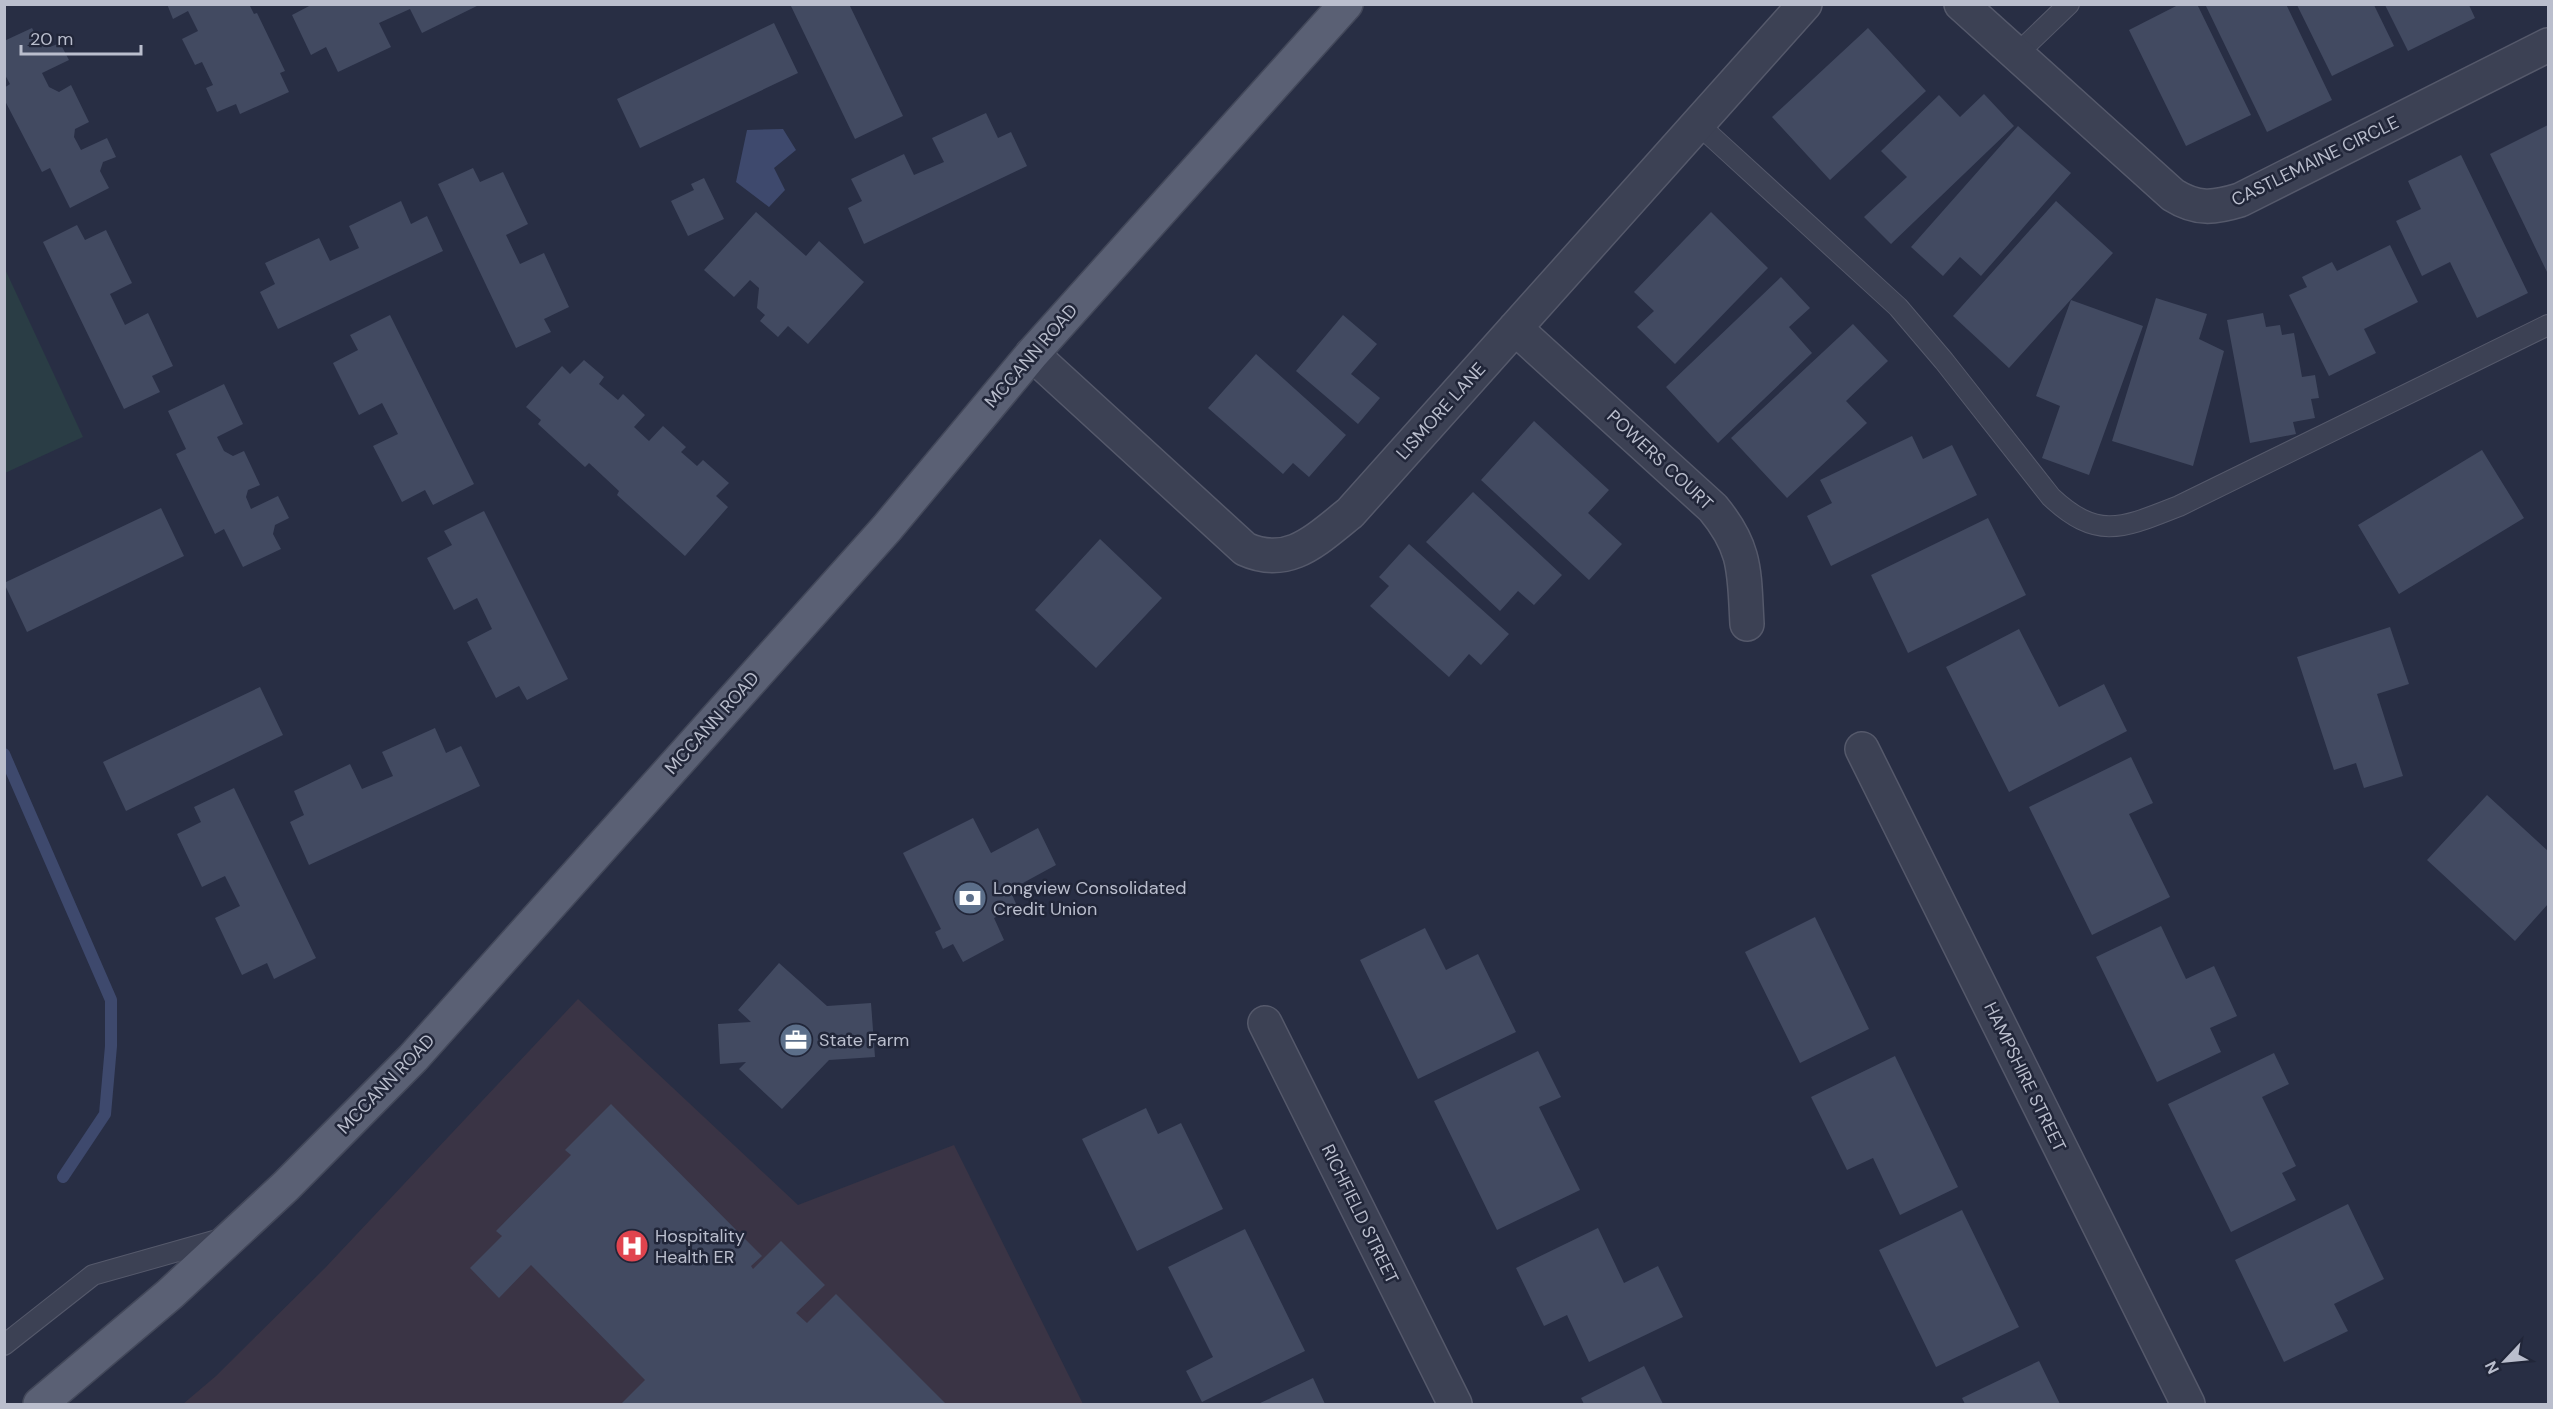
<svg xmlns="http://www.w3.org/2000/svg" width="2553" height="1409" font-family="'DM Sans',sans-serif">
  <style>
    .medical { fill: #3a3445 }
    .green { fill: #2a3d45 }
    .water { fill: #3e496d }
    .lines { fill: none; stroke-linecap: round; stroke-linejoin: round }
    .stream { stroke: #3e496d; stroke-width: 12 }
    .building { fill: #424a61 }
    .lane-casing { stroke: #55596b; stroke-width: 22 }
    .street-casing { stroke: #55596b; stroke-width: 36 }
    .primary-casing { stroke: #43485a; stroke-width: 36 }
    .lane { stroke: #3c4154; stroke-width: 20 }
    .street { stroke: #3c4154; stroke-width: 33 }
    .primary { stroke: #5a6074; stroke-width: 33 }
    .labels { text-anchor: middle; stroke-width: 5; stroke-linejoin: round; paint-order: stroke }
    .street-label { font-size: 18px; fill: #babecd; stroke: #212639 }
    .poi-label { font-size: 18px; fill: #babecd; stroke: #212639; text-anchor: start }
  </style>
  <rect width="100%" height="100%" fill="#282e44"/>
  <path class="medical" d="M578 999 798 1205 954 1145 1083 1404H183L216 1376 325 1268Z"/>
  <path class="green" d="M4 267 83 437 5 473H4Z"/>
  <path class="water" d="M783 129 796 150 774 168 785 190 769 207 736 182 747 130Z"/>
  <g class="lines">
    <path class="stream" d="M4 754 111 1000V1046L105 1114 63 1177"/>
  </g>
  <path class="building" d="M167 4H249L254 14 257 13 285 71 280 73 289 92 240 114 236 104 217 112 206 88 213 85 202 62 195 65 182 39 198 31 188 11 173 19Z
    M313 4H481L422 33 410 9 379 23 391 47 338 72 326 47 311 55 292 15Z
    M790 4H849L903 116 855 139Z
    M2180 4H2197L2251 115 2186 146 2129 30Z
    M2205 4H2286L2332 100 2267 132Z
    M2297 5H2374L2394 46 2332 76Z
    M2385 5H2469L2475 18 2408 51Z
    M774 23 798 73 640 148 617 99Z
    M32 28 40 44 50 47 60 43 69 60 42 73 49 87 59 92 71 85 89 122 75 129 74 137 81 150 107 138 116 157 103 162 100 171 109 188 70 208 50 168 42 172 4 99V88L10 84 4 73V41Z
    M1868 28 1926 91 1830 180 1772 117Z
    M1984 94 2014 126 1891 244 1864 217 1907 177 1881 151 1939 95 1960 117Z
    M986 113 998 138 1011 132 1027 166 864 244 848 208 862 201 851 179 904 154 914 175 944 162 932 138Z
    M2548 125V274L2490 154Z
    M2018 126 2071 173 1981 276 1960 257 1943 276 1911 247Z
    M2461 155 2528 293 2477 318 2450 262 2422 276 2396 221 2421 209 2408 181Z
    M473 168 480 182 503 172 528 224 506 235 520 264 544 253 569 307 544 319 551 332 516 348 438 184Z
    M704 178 724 219 688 236 671 201 694 190 691 184Z
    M401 201 411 224 427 216 443 251 278 329 260 292 275 284 265 263 319 238 330 261 359 248 349 226Z
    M2056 201 2113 253 2009 368 1953 316Z
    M756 212 806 256 819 241 864 282 808 344 788 326 778 337 760 321 765 315 757 308 759 288 750 280 734 297 704 270Z
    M1711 212 1768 268 1675 364 1637 327 1654 311 1634 292Z
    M77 225 85 240 106 230 132 283 110 294 125 325 148 313 173 366 152 376 160 392 124 409 43 242Z
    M2390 245 2418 302 2364 329 2376 353 2329 376 2289 295 2307 287 2302 277 2332 262 2337 271Z
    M1781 277 1810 308 1789 327 1812 353 1718 443 1666 387Z
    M2156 298 2207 314 2199 339 2224 351 2193 466 2112 441Z
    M2071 300 2143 326 2089 475 2042 458 2060 406 2036 396Z
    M2263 313 2266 327 2280 325 2282 335 2294 333 2302 377 2315 375 2319 398 2311 399 2315 418 2293 422 2296 434 2250 443 2227 320Z
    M390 315 474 484 433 505 425 490 402 502 373 446 398 434 382 403 359 415 333 363 358 350 350 335Z
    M1343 315 1377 344 1351 374 1380 398 1358 424 1296 371Z
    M1853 324 1888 361 1846 401 1867 423 1787 498 1731 438Z
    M1256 354 1346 435 1309 477 1293 463 1283 474 1208 408Z
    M584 360 604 377 599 384 618 400 623 394 645 415 634 427 649 441 663 426 686 447 681 452 697 466 703 460 729 483 716 496 728 507 685 556 617 495 619 491 589 463 585 467 538 424 541 420 526 407 562 366 570 374Z
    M224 384 243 424 217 437 224 451 233 456 244 451 260 485 248 490 246 497 251 509 278 496 289 518 275 525 273 534 281 549 243 567 224 529 215 534 176 454 186 449 168 411Z
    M1534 421 1609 490 1588 513 1622 544 1589 580 1481 480Z
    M1912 436 1923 459 1952 445 1977 495 1831 566 1807 516 1832 503 1820 480Z
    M2482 450 2524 518 2399 594 2358 525Z
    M1473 492 1562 575 1534 605 1518 591 1500 611 1426 542Z
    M161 508 184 556 27 632 4 583Z
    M484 511 568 679 527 700 519 686 496 698 467 642 492 629 477 598 454 610 427 558 452 545 444 531Z
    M1988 518 2026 595 1908 653 1871 575Z
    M1100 539 1162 598 1096 668 1035 610Z
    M1409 544 1509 634 1481 665 1469 654 1449 677 1370 606 1389 586 1379 577Z
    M2390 627 2409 684 2377 694 2403 776 2364 788 2356 763 2334 770 2297 657Z
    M2019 629 2059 707 2104 684 2127 731 2009 792 1946 667Z
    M260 687 283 735 126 811 103 762Z
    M435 728 446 753 461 746 480 786 309 865 290 822 304 815 294 791 350 764 362 789 393 776 382 752Z
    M2131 757 2153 803 2129 814 2170 897 2092 935 2029 807Z
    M234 788 316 958 274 979 267 963 242 975 215 918 240 906 225 876 202 887 177 834 201 822 194 807Z
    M2487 795 2548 851V904L2515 941 2427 860Z
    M973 818 991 853 1038 828 1056 865 1010 890 1017 906 994 918 1004 940 963 962 953 944 943 949 935 932 941 929 903 853Z
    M1815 917 1869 1029 1800 1063 1745 952Z
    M2161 926 2186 979 2214 966 2237 1016 2210 1028 2221 1052 2157 1082 2096 957Z
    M1425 928 1446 970 1478 954 1516 1032 1418 1079 1360 960Z
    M779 963 827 1006 871 1003 875 1057 829 1060 782 1109 739 1069 746 1062 720 1064 718 1024 751 1022 738 1010Z
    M1538 1051 1561 1097 1539 1107 1580 1190 1497 1230 1434 1101Z
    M2274 1053 2289 1084 2262 1097 2296 1166 2282 1173 2296 1200 2231 1232 2168 1104Z
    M1895 1056 1958 1187 1900 1215 1873 1158 1847 1170 1811 1097Z
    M611 1104 762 1256 751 1266 753 1269 781 1241 825 1285 796 1313 807 1323 836 1294 946 1404H621L645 1380 531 1265 499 1298 470 1268 502 1236 496 1231 571 1155 565 1150Z
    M1146 1108 1158 1134 1181 1123 1223 1209 1137 1251 1082 1139Z
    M2348 1204 2384 1279 2334 1304 2348 1331 2284 1362 2235 1260Z
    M1962 1210 2019 1327 1936 1367 1879 1250Z
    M1598 1228 1624 1283 1658 1266 1683 1317 1589 1362 1567 1315 1544 1326 1516 1268Z
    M1245 1229 1305 1351 1202 1402 1186 1371 1213 1357 1168 1267Z
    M2039 1361 2060 1404H1965L1962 1398Z
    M1644 1366 1663 1404H1584L1581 1398Z
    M1313 1378 1325 1404H1258Z"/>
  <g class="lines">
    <defs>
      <path id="lane" d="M2016 55 2069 4
        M1698 124 1898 307 1944 361 2051 497C2098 541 2123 528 2179 506L2548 325
        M4 1345 93 1275 224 1238"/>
      <path id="street" d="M1961 4 2173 195C2197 210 2214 208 2240 200L2548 45
        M1515 328 1713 508C1747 549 1744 572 1747 624
        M1032 354 1245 549C1289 569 1317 539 1350 513L1805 4
        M1862 749 2188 1404
        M1265 1023 1455 1404"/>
      <path id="primary" d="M40 1404 170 1294 286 1186 413 1058 887 528 1032 354 1346 4"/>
    </defs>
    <use href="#lane" class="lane-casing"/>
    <use href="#street" class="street-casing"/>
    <use href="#primary" class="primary-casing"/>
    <use href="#lane" class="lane"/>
    <use href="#street" class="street"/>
    <use href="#primary" class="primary"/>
  </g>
  <defs>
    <symbol id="bank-disc" viewBox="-11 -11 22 22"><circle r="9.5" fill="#5c6f8a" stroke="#212639"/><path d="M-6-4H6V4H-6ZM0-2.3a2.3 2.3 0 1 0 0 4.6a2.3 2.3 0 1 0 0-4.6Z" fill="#fff"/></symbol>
    <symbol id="office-disc" viewBox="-11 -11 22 22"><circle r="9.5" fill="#5c6f8a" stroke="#212639"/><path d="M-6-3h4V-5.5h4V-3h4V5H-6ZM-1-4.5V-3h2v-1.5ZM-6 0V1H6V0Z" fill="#fff"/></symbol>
    <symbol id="hospital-disc" viewBox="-11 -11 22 22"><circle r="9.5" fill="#e0444e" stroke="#212639"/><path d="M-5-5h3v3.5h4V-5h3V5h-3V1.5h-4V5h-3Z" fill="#fff"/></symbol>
  </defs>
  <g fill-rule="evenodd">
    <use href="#bank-disc" x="951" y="879" width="38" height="38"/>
    <use href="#office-disc" x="777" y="1021" width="38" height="38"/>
    <use href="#hospital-disc" x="613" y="1227" width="38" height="38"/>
  </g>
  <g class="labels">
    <g class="street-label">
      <text transform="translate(2315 161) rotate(-26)" y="6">CASTLEMAINE CIRCLE</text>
      <text transform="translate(1031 356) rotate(-49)" y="6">MCCANN ROAD</text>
      <text transform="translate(1441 411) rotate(-48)" y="6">LISMORE LANE</text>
      <text transform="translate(1660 460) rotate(43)" y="6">POWERS COURT</text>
      <text transform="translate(712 723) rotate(-48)" y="6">MCCANN ROAD</text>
      <text transform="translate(2025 1077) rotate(64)" y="6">HAMPSHIRE STREET</text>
      <text transform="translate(386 1084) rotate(-46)" y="6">MCCANN ROAD</text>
      <text transform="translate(1360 1214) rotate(64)" y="6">RICHFIELD STREET</text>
    </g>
    <g class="poi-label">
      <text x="993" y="894">Longview Consolidated<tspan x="993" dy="21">Credit Union</tspan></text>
      <text x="819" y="1046">State Farm</text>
      <text x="655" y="1242">Hospitality<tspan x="655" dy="21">Health ER</tspan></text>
    </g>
  </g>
  <rect width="2553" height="1409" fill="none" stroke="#babecd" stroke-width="12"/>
  <g transform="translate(2505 1361) rotate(244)" stroke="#212639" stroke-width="4.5" paint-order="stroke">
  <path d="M0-4.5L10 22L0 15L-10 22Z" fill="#babecd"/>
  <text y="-9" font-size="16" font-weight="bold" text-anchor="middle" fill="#babecd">N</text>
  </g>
  <path d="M21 45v9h120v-9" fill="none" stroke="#babecd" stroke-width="3"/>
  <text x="30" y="45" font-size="18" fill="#babecd" stroke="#212639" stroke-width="4.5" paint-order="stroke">20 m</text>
</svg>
